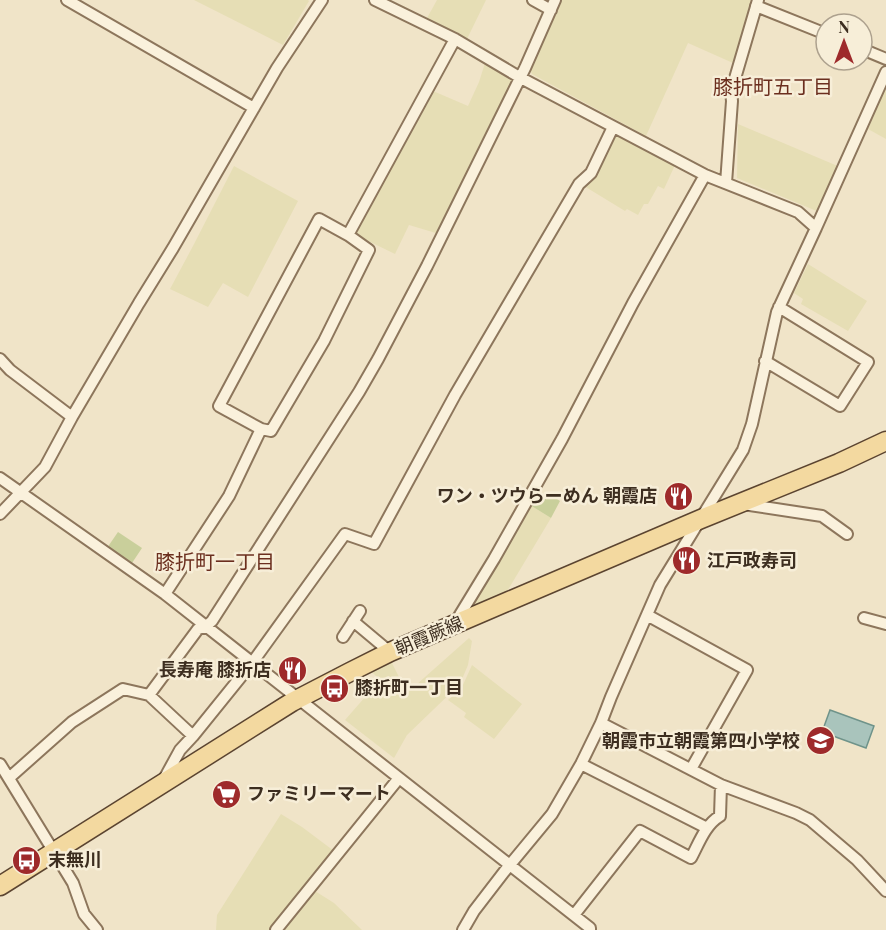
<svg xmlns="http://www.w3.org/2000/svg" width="886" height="930" font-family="'Playfair Display','Noto Sans JP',serif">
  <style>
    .farmland { fill: #e6deb5 }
    .green { fill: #c9cf9b }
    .water { fill: #a9c4bc; stroke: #6f938a; stroke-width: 1.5 }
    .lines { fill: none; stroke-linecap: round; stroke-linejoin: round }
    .minor-casing { stroke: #8d765c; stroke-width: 14 }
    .primary-casing { stroke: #5b4430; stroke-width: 21 }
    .minor { stroke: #faf1dc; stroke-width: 10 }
    .primary { stroke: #f3d9a0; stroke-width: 18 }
    .labels { text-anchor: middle; stroke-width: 5; stroke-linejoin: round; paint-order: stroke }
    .poi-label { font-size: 18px; font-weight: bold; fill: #3d2e20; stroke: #f7eed8; text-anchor: start }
    .street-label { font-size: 18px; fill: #3d2e20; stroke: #f7eed8 }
    .neighbourhood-label { font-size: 20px; fill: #6b2e1e; stroke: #f7eed8 }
  </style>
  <rect width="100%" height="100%" fill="#f0e4c8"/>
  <path class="farmland" d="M194 0H308L309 1 283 45Z
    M437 0H486L467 39 427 18Z
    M562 0H751L733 63 688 43 646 136 532 74 530 69Z
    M485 63 512 77 515 82 439 234 409 225 395 254 358 236 356 227 433 91 468 106 479 82Z
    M886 86V139L868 129Z
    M738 124 840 167 819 212 737 178Z
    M620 135 675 165 664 189 658 186 648 204H644L638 215 627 209 625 211 584 186 595 175 615 136Z
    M234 166 298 201 248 297 223 283 208 307 170 289 193 246Z
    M808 264 867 301 848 331 801 304 803 299 794 293Z
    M530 505 551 518 503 598 467 612Z
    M469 638 472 641 468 665 460 684 407 735 394 758 345 720 380 680 370 670 391 661 407 693Z
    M472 665 522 704 494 739 464 717 466 713 448 700 462 687Z
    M281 814 302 827 334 851 269 930H216L217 915Z
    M315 891 334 903 362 930H283Z"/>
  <path class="green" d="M537 492 549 498 551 495 560 501 551 518 530 505Z
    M118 532 142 548 128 569 107 548Z"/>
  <path class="water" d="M830 710 874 726 866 748 822 732Z"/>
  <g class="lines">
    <defs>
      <path id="minor" d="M67 0 254 108
        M375 0 455 39 521 78 705 175 798 212 816 228 777 312 752 424 743 450 660 585 611 697 601 723 581 764 552 814 504 872 474 911 463 930
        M533 0 551 10
        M756 6 826 34
        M862 49 886 59
        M726 183 732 101 731 92 758 0
        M816 228 886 72
        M0 359 10 370 72 417
        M765 361 840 406 868 362 779 307
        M261 429 219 406 319 219 348 235
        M0 478 165 594 590 928V930
        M743 504 822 516 847 534
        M0 514 45 467 72 417 139 303 173 248 277 68 322 0
        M165 594 229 496 261 429 271 431 324 341 369 250 348 235 455 39
        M647 615 747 670 691 769
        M864 618 886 624
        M353 621 390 652
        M455 623 494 559 562 439 633 303 705 175
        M343 637 360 611
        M149 695 198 629 205 627 212 621 359 392 378 359 427 266 525 68 555 0
        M601 723 721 785 796 813 810 820 857 860 886 891
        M0 764 73 883 84 914 97 930
        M581 764 707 828
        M9 778 72 722 123 689 149 695 193 736
        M163 781 180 750 193 736 252 663 345 534 374 544 455 395 579 184 591 173 613 127
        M574 915 640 831 691 858C699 843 705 825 720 816L721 785
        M276 930 399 778"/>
      <path id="primary" d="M0 886 292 702 350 672 390 652 509 601 701 519 839 463 886 441"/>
    </defs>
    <use href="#minor" class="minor-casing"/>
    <use href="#primary" class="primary-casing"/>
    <use href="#minor" class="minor"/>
    <use href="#primary" class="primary"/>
  </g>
  <defs>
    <symbol id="restaurant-disc" viewBox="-11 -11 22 22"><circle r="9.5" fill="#9e2a2b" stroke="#f7eed8"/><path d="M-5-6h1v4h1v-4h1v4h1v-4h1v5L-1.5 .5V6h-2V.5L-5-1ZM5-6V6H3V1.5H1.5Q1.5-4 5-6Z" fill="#fff"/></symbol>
    <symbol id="bus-disc" viewBox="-11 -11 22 22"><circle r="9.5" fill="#9e2a2b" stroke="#f7eed8"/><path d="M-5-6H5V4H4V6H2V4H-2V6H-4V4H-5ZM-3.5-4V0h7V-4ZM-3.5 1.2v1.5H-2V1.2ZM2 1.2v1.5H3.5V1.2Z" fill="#fff"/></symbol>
    <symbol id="school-disc" viewBox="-11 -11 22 22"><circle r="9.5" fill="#9e2a2b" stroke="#f7eed8"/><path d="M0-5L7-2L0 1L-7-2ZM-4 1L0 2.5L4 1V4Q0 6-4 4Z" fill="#fff"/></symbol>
    <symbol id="supermarket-disc" viewBox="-11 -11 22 22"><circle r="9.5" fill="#9e2a2b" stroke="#f7eed8"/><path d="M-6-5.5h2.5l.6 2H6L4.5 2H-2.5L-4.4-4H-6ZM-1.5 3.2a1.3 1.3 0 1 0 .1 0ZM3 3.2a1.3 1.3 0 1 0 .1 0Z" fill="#fff"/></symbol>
  </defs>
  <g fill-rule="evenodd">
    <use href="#restaurant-disc" x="662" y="480" width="33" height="33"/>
    <use href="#restaurant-disc" x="670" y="544" width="33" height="33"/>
    <use href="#restaurant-disc" x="276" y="654" width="33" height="33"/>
    <use href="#bus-disc" x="318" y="672" width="33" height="33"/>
    <use href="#school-disc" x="804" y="724" width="33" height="33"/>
    <use href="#supermarket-disc" x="210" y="778" width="33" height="33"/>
    <use href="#bus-disc" x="10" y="844" width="33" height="33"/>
  </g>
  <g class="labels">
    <g class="poi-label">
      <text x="657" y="502" text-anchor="end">ワン・ツウらーめん 朝霞店</text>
      <text x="707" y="567">江戸政寿司</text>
      <text x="271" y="676" text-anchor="end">長寿庵 膝折店</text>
      <text x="355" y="694">膝折町一丁目</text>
      <text x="800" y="747" text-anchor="end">朝霞市立朝霞第四小学校</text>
      <text x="247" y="800">ファミリーマート</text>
      <text x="48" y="866">末無川</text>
    </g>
    <g class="street-label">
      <text transform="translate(429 636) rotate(-23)" y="6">朝霞蕨線</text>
    </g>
    <g class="neighbourhood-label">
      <text x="773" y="94">膝折町五丁目</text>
      <text x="215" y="569">膝折町一丁目</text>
    </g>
  </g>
  <g transform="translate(844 42)"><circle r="28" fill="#f7eed8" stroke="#ada18e" stroke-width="1.5"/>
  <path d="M0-4.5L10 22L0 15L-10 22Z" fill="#9e2a2b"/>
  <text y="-9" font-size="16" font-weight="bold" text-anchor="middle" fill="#3d2e20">N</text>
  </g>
</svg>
